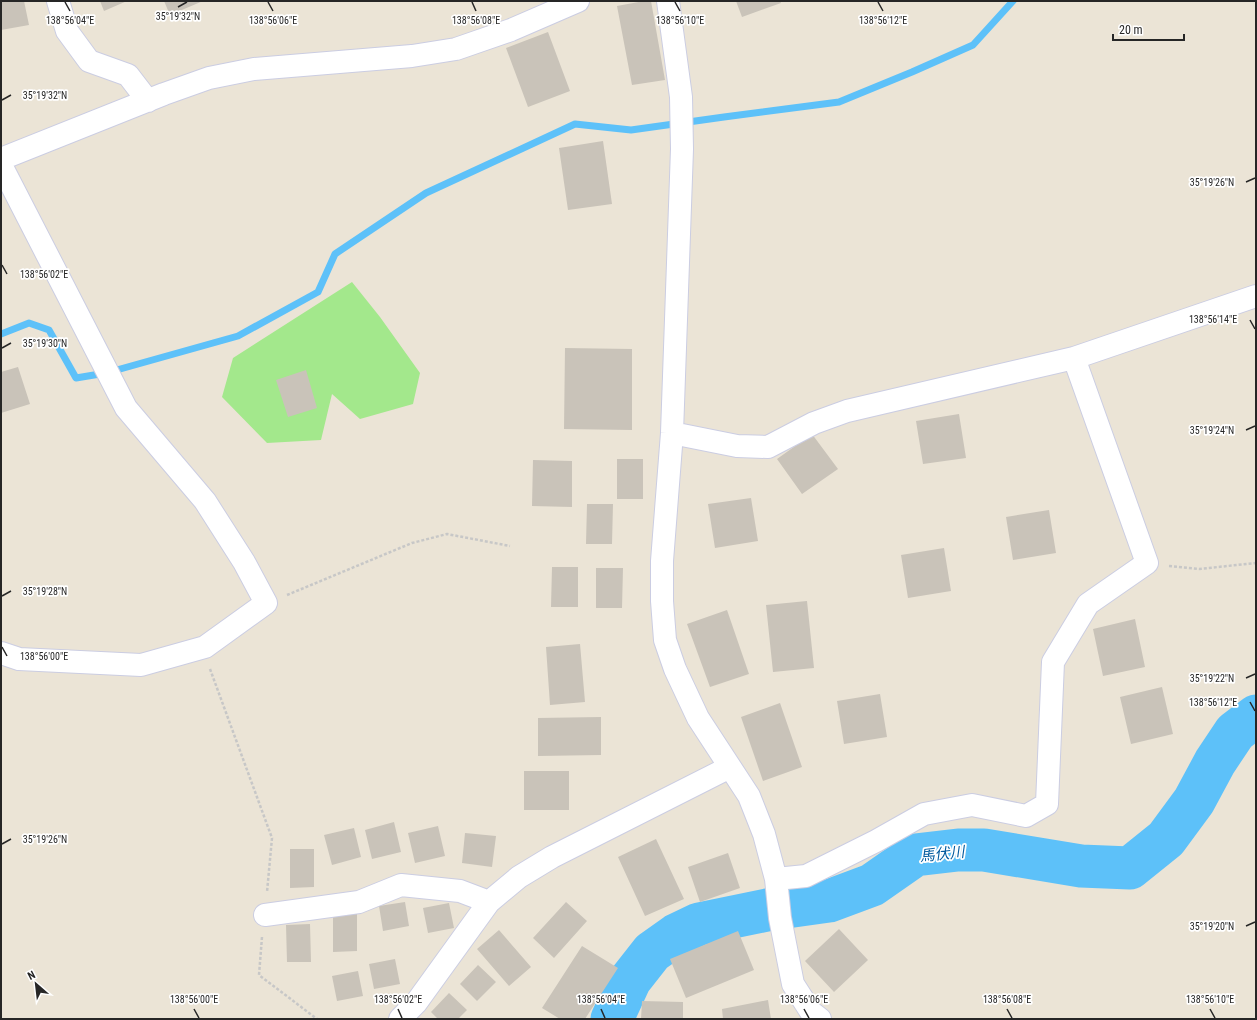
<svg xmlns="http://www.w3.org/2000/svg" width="1257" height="1020" font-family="'Roboto Condensed','Noto Sans JP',sans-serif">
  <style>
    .green { fill: #a3e88c }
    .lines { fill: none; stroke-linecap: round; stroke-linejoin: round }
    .stream { stroke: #5dc1f9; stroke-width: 7 }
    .river { stroke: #5dc1f9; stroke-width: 43 }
    .building { fill: #c9c3b9 }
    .minor-casing { stroke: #cbcde2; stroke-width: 24 }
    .path { stroke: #c7c7c7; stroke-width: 2.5; stroke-dasharray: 3 2; stroke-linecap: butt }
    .minor { stroke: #fff; stroke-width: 22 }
    .ticks { fill: none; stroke: #262626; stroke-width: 1.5 }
    .labels { text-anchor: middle; stroke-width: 3.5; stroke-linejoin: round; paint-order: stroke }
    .water-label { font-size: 15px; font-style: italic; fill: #025b9f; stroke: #fff }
    .ticks-label { font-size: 10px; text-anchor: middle; fill: #262626; stroke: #fff; stroke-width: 3.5; stroke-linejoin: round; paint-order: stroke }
  </style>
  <rect width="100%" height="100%" fill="#ebe4d6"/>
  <path class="green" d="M352 282 380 317 420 373 413 404 360 419 332 394 321 440 267 443 222 397 233 358Z"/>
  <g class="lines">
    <path class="stream" d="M1 334 29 323 49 330 76 378 106 373 238 336 318 292 335 254 426 193 575 124 631 130 724 117 839 102 912 72 973 45 1013 1"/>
    <path class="river" d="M612 1019 630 980 652 952 676 935 699 924 772 909 829 901 872 885 915 855 958 850H984L1081 866 1130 868 1166 839 1194 801 1215 762 1235 732 1256 716"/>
  </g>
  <path class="building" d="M1 1H24L29 25 1 30Z
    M100 1H127L104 11Z
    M164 1H203L170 15Z
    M644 1H651L665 80 632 85 617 6Z
    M736 1H780L781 3 742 17Z
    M548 32 570 91 528 107 506 48Z
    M603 141 612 204 568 210 559 148Z
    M565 348 632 349V430L564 429Z
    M18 367 30 404 1 413V372Z
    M306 370 317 408 288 417 276 380Z
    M959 414 966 458 923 464 916 421Z
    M812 434 838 469 802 494 777 459Z
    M617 459H643V499H617Z
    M533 460 572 461V507L532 506Z
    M751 498 758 541 715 548 708 504Z
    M587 504H613L612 544H586Z
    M1049 510 1056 553 1013 560 1006 517Z
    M944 548 951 591 908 598 901 555Z
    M552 567H578V607H551Z
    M596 568H623L622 608H596Z
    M807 601 814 668 773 672 766 605Z
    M727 610 749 674 710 687 687 624Z
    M1135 619 1145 667 1103 676 1093 629Z
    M580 644 585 702 550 705 546 647Z
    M1162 687 1173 734 1131 744 1120 697Z
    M880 694 887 737 844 744 837 701Z
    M780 703 802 767 763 781 741 717Z
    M601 717V755L538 756V718Z
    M524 771H569V810H524Z
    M394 822 401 852 372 859 365 830Z
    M438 826 445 856 415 863 408 833Z
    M354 828 361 857 332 865 324 835Z
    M465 833 496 836 492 867 462 863Z
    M656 839 684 899 645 916 618 857Z
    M290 849H314V887L290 888Z
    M728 853 740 888 700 902 688 867Z
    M405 902 409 926 383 931 379 906Z
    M566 902 587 921 554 958 533 938Z
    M449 903 454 928 428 933 423 908Z
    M333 914H357V951L333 952Z
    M310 924 311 962H287L286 925Z
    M839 929 868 960 834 992 805 961Z
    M499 930 531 967 509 986 477 949Z
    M738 931 754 970 686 998 670 959Z
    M582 946 618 968 585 1019H560L542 1008Z
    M395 959 400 984 374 989 369 964Z
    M478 965 496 982 477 1001 460 984Z
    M358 971 363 996 337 1001 332 976Z
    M449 993 467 1010 458 1019H438L431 1012Z
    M768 1000 771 1019H723L722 1009Z
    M642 1001 683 1002V1019H641Z"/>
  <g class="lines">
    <defs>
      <path id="minor" d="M58 1 67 31 89 61 128 75 148 101
        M668 1 681 97 682 149 672 433 662 561V601L665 640 675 669 698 718 749 796 764 834 776 879 780 918 793 984 811 1012 820 1019
        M1 159 164 94 209 78 254 69 412 56 456 49 511 30 578 1
        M1 165 126 408 205 501 244 562 266 603 205 647 141 665 19 659 1 653
        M672 433 737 446 768 447 814 423 847 411 1074 358 1256 296
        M776 879 806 876 876 841 924 814 972 805 1026 816 1047 804 1053 662 1088 604 1147 563 1074 358
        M265 915 359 902 401 885 460 891 489 902
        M400 1019 416 1003 489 902 519 877 552 857 730 767"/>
    </defs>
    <use href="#minor" class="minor-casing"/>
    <path class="path" d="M1169 566 1199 569 1256 563
      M287 595 412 543 447 534 510 546
      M210 669 272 838 267 892
      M262 937 259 975 317 1019"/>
    <use href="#minor" class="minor"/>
  </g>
  <path class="ticks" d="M65 2 70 11M268 2 273 11M472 2 476 11M675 2 680 11M878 2 883 11M178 7 187 2M2 100 11 95M1246 182 1255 178M2 265 7 274M1250 320 1255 329M2 348 11 343M1246 430 1255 426M2 596 11 591M2 647 7 656M1246 678 1255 674M1250 702 1255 711M2 844 11 839M1246 926 1255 922M194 1009 199 1018M398 1009 402 1018M601 1009 605 1018M804 1009 809 1018M1007 1009 1012 1018M1210 1009 1215 1018"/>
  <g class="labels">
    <g class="water-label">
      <text transform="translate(942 854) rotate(-6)" y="5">馬伏川</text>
    </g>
  </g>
  <g class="ticks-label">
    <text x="178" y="20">35°19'32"N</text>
    <text x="70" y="24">138°56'04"E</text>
    <text x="273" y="24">138°56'06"E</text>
    <text x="476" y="24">138°56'08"E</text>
    <text x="680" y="24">138°56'10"E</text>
    <text x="883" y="24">138°56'12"E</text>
    <text x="45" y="99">35°19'32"N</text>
    <text x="1212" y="186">35°19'26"N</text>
    <text x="44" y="278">138°56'02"E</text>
    <text x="1213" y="323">138°56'14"E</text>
    <text x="45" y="347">35°19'30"N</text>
    <text x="1212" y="434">35°19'24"N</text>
    <text x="45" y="595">35°19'28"N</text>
    <text x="44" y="660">138°56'00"E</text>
    <text x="1212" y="682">35°19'22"N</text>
    <text x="1213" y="706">138°56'12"E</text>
    <text x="45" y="843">35°19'26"N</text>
    <text x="1212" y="930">35°19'20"N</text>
    <text x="194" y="1003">138°56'00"E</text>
    <text x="398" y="1003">138°56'02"E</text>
    <text x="601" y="1003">138°56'04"E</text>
    <text x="804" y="1003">138°56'06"E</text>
    <text x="1007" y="1003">138°56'08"E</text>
    <text x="1210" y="1003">138°56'10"E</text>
  </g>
  <rect width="1257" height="1020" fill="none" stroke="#262626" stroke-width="4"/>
  <g transform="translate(36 984) rotate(332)" stroke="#ffffff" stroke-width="3" paint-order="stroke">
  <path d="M0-3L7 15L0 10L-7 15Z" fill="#262626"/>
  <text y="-6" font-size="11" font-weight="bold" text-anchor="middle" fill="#262626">N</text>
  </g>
  <path d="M1113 34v6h71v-6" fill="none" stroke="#262626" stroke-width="2"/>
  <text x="1119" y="34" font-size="12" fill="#262626" stroke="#ffffff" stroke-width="3" paint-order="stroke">20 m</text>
</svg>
